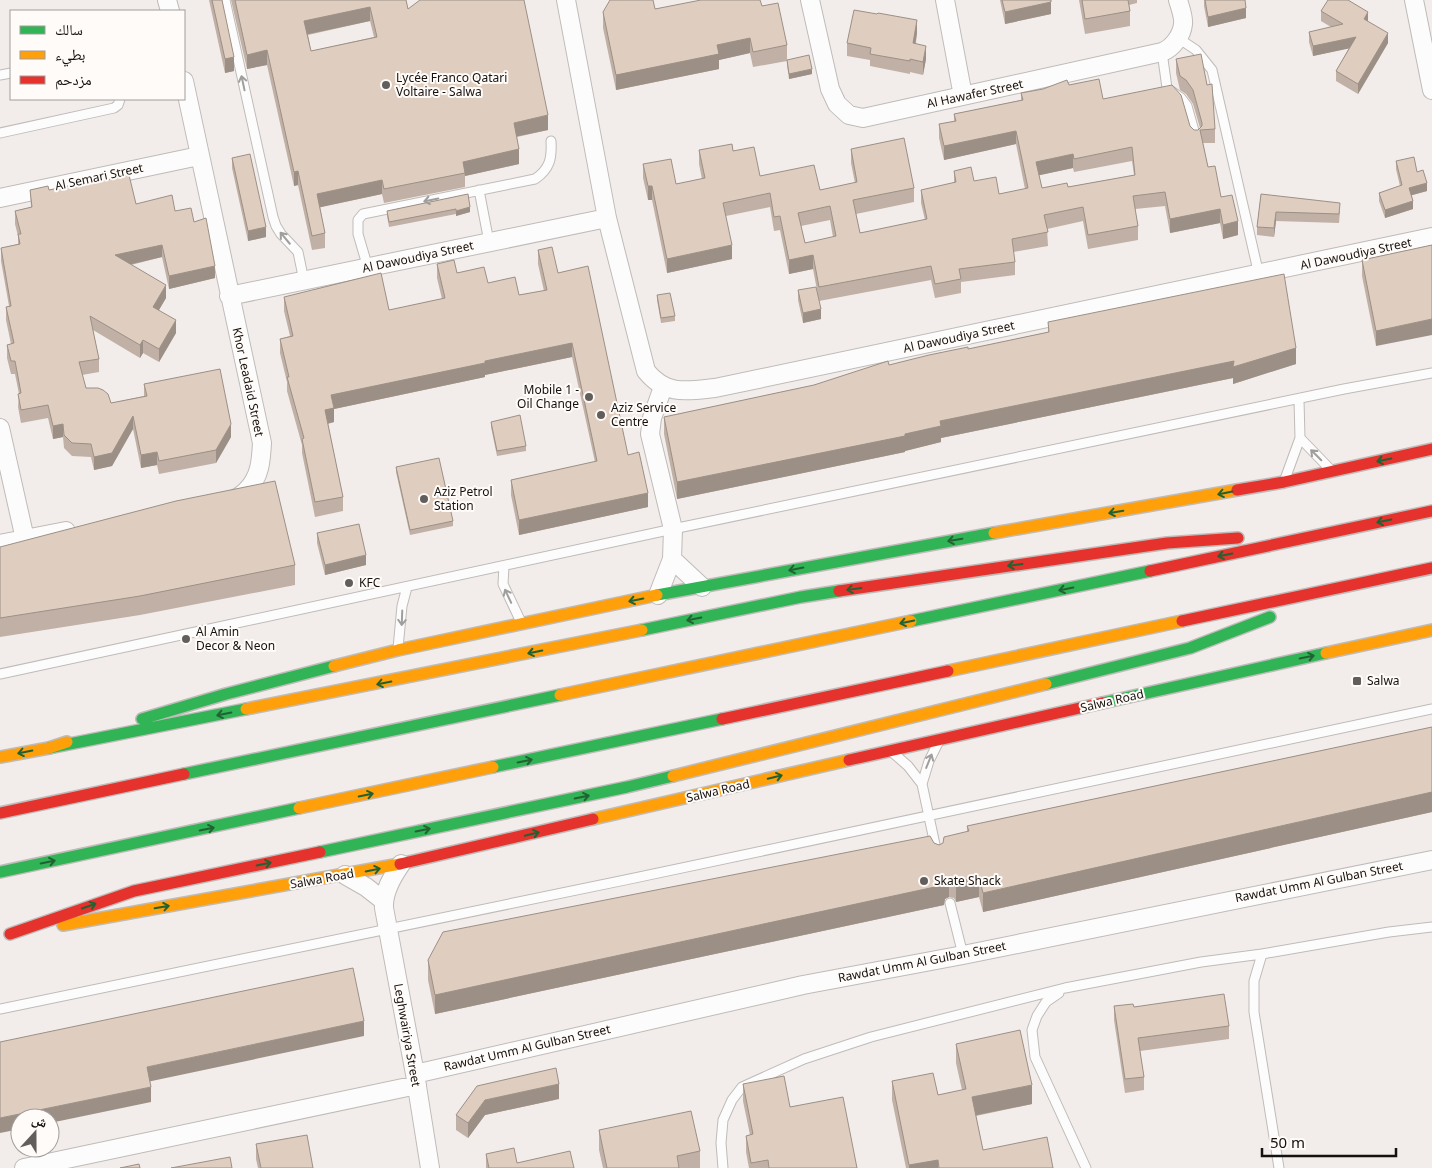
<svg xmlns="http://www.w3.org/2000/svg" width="1432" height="1168" font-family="'Noto Sans','Noto Naskh Arabic',sans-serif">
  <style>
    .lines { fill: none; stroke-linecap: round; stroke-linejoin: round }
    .lane-casing { stroke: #bfbbb8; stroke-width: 11 }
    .street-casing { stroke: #bfbbb8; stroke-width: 20 }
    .fast-casing { stroke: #bfbbb8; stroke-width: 14 }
    .slow-casing { stroke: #bfbbb8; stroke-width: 14 }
    .jam-casing { stroke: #bfbbb8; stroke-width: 14 }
    .lane { stroke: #fdfcfc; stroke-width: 9 }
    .street { stroke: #fdfcfc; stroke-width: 18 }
    .fast { stroke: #30b455; stroke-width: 11 }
    .slow { stroke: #ff9f0a; stroke-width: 11 }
    .jam { stroke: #e5322d; stroke-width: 11 }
    .wall { fill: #c0b0a5; fill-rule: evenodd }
    .shaded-wall { fill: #9c9086 }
    .building { fill: #dfcdc0; stroke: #9c9086; fill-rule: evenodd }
    .oneway { stroke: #a09e9d }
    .oneway2 { stroke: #226232 }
    .poi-dot { fill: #625e5c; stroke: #fffbf8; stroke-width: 2 }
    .labels { text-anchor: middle; stroke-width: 4; stroke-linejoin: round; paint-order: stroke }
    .poi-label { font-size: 12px; fill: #14110f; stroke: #fffbf8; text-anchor: start }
    .street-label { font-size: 12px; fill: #14110f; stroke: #fffbf8 }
  </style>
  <rect width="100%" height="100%" fill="#f2edea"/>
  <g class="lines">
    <defs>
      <path id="lane" d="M225 0 273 217 276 226 281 234 298 252 304 281
        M1178 38 1196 50 1212 70 1259 275
        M1162 52 1167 88 1181 98 1187 106 1196 138
        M0 75 11 73
        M0 133 114 108 118 105 120 99
        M479 190 489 242
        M368 268 358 234V220L363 214 535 179C550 169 552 158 551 141
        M1300 438 1329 468
        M1285 479 1300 438 1299 400
        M504 566 503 584 521 622
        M398 648 402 606 407 587
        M0 674 673 529 1344 389 1432 373
        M892 752 908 766 922 784 937 854
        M922 784 929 761 938 743
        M950 903 963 955
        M1059 993 1046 1002 1037 1016 1032 1030 1035 1057 1086 1168
        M0 1009C478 912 955 811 1432 709
        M723 1168 721 1143 723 1120 732 1100 742 1087 804 1059 871 1037 1065 988 1201 962 1262 954
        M1279 1168 1254 1012V981L1262 954 1389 932 1432 927"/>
      <path id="street" d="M167 0 170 11
        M566 0 607 218 646 371C666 396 687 391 715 388L1432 237
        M810 0 830 89 837 104 849 115 863 118 1162 52C1173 48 1182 35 1183 24 1184 17 1180 7 1178 0
        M945 0 963 96
        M1414 0 1432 90
        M184 81 262 443C261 461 260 477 247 490 243 494 240 497 234 499
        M0 198 199 156
        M229 296 607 218
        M0 428 25 539
        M0 544 66 531
        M672 559 702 587
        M658 595 672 559 673 529 650 434 652 418 663 387
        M401 864C392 877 383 892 384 908L415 1074 430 1168
        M345 875 366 887 384 901
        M415 1074 803 985 963 955 1432 860
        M24 1168 417 1085"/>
      <path id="fast" d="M657 595 994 533
        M911 621 1150 571
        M642 630 801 597 839 591
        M1046 684 1190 648 1270 617
        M1102 703 1326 653
        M142 719 226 694 334 666
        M49 748 246 709
        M493 767 722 719
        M184 774 560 695
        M320 852 627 787 673 776
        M0 872 299 808"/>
      <path id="slow" d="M994 533 1237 490
        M1326 653 1432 630
        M334 666 398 650 657 595
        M948 671 1182 621
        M560 695 911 621
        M246 709 642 630
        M0 757 49 748 67 742
        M673 776 1046 684
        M299 808 493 767
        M593 819 849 760
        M63 925 400 864"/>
      <path id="jam" d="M1237 490 1284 482 1432 449
        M1150 571 1432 511
        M839 591 1167 543 1238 538
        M1182 621 1432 568
        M722 719 948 671
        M849 760 1102 703
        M0 813 184 774
        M400 864 593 819
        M10 934 134 891 320 852"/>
    </defs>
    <use href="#lane" class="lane-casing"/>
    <use href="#street" class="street-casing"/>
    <use href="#fast" class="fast-casing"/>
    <use href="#slow" class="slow-casing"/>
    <use href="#jam" class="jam-casing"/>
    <use href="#lane" class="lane"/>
    <use href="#street" class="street"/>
    <use href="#fast" class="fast"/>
    <use href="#slow" class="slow"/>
    <use href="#jam" class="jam"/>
  </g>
  <path class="wall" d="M209 0H222L234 71 225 73Z
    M231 0H406L408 9 548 130 517 137 519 164 465 176V187L384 203 382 194 320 207 325 233V248L312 250 298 185 294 186 267 65 247 69ZM370 21 374 37 311 51 308 35Z
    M1000 0H1051V14L1005 24Z
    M1079 0H1137V3L1129 5 1130 11V26L1085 34Z
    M1204 0H1245L1246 18 1208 27 1204 6Z
    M762 6 787 45V60L812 74 789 79 787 65V61L753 67 750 53 719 60V69L616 90 603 28V12L655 9Z
    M1321 11 1368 22 1388 43 1358 94 1336 81V71L1349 48 1313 56 1309 42V32L1331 27 1321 21Z
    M917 33 916 43 926 59 923 75 910 72V74L870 66V60L847 56V43Z
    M1176 59 1215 129V143H1203L1208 167 1238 235 1223 239 1220 223 1170 233 1165 206 1135 209 1138 226V240L1088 249 1083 221 1047 229 1048 246 1013 252 1015 262V275L961 282V293L935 298 931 280 819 301 813 269 789 274 780 230 774 231 770 207 726 216 732 259 667 273 652 200H648L643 178V164L676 184 702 179 699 164V150L733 151 760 176 820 190 855 183 851 163V149L914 188V202L856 214 860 233 925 220 921 203V190L954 183V171L999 194 1025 189 1016 144 944 160 939 138V124L954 121V114L1021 100V93L1069 85 1103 99 1190 126 1194 130H1198L1200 128 1193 104 1186 94 1180 90 1176 73ZM1132 161 1134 175 1068 187 1042 188 1039 175 1073 168 1074 172ZM830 220 833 237 805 243 801 226Z
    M232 158 266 237 248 241 232 168Z
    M1396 161 1417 172 1427 191 1412 195 1413 209 1385 218 1379 201V193L1400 186 1396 169Z
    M101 181 136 204 175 211 194 222 215 278 169 289 162 257 131 265 166 298 159 310 176 333 159 362 143 353 140 358 93 330 99 359V372L82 375 86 388 111 403 144 396V384L231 437 216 463 159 474 157 465 141 468 133 429 112 466 94 470 91 457 72 456 64 448 63 437 53 439 48 418 21 423 18 407 19 394 15 374H11L7 358V345L11 344 6 320V307L9 306 1 261V248L18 244V236L15 224V211L31 207 30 190H49Z
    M468 194 470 212 456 216V214L389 227 387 216V211Z
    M1261 194 1340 211 1339 223 1276 221 1274 237 1257 235V227Z
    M1432 245 1376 346 1362 276V260Z
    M538 250 558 273 648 507 519 535 511 495V480L595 462 572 357 485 375V377L334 409V422L328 424 343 497V511L315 517 302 453V445L287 391V382L280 353V339L290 336 284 311V297L389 310 442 299 437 278V264L457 273 488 283 519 295 544 291 538 264Z
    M798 290 821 319 803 323 798 300Z
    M657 295 675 316V321L661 323 657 300Z
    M1048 322 1296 364 1233 384V378L941 438V442L905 451V452L677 499 664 434V417L814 385 889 365 968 349 1048 332Z
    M491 422 526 446V451L497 456 491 427Z
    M396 467 453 521V526L410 535 396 472Z
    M317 533 366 565 325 575 317 543Z
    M0 547 295 565V585L140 615 0 637Z
    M1432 727V812L983 912 979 897 956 902 954 898 949 897 945 899 944 905 435 1014 428 980V960L934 843 939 845 967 832V826Z
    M1114 1006 1134 1007 1229 1026V1039L1140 1051 1144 1077V1090L1125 1093 1114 1020Z
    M956 1044 1032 1104 976 1116 983 1150 1053 1168H906L892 1100V1081L938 1095 962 1090 956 1063Z
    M743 1084 790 1107 857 1168H749L746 1152V1136L750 1135 743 1101Z
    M559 1099 485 1115 468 1138 456 1130V1115Z
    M599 1130 700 1151V1168H603L599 1150Z
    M256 1144 313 1168H258L256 1159Z
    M486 1154 517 1163 574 1168H486Z"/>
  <path class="shaded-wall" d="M1051 2V14L1005 24V12Z
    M370 7V21L304 35V21Z
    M1246 8V18L1208 27V17Z
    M1368 12V22L1364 19Z
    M917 20V33L913 56V43Z
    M1388 33V43L1358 94V84Z
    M1356 37V47L1313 56V46Z
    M750 38V53L719 60V69L616 90V75L717 45Z
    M926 46V59L923 75V62Z
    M267 50V65L247 69V55Z
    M234 57V71L225 73V59Z
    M812 69V74L789 79V74Z
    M548 115V130L514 137V123Z
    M1016 131V144L944 160V146Z
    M519 149V164L465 176 463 162Z
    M1073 154V168L1036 176V162Z
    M298 171V185L294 186V172Z
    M382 180V194L317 208V194Z
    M1427 183V191L1409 196V188Z
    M648 186H652V200H648Z
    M1413 201V209L1385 218V210Z
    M470 207V212L456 216V211Z
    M1220 209V223L1170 233V219Z
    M1276 212V221L1274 237V228Z
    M1238 221V235L1223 239V225Z
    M266 227V237L248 241V231Z
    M162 245V257L115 268V255Z
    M732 245V259L667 273V259Z
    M813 255V269L789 274V260Z
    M215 266V278L169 289V276Z
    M166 285V298L153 320V307Z
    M821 309V319L803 323V313Z
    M1432 319V335L1376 346V331Z
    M176 320V333L159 362V349Z
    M143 340V353L140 358V345Z
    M572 343V357L485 375V377L334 409V422L325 424V410L331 395 485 361Z
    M1296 348V364L1233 384V378L941 438V442L905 451V452L677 499V482L905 434 940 421Z
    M133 416V429L112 466 94 470V457Z
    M63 424V437L53 439V426Z
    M231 424V437L216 463V450Z
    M157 452V465L141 468V455Z
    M648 493V507L519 535V520Z
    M366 555V565L325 575V565Z
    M1432 792V812L983 912V893Z
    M949 877V897L945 899 944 905 435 1014V995L945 879Z
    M979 877V897L956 902V882Z
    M364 1021V1036L147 1082V1067Z
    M559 1084V1099L485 1115 468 1138V1123L485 1100Z
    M1032 1085V1104L972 1116V1097Z
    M151 1087V1102L50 1123V1118H20V1129L0 1133V1118Z
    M938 1160V1168H909V1165Z"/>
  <path class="building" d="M212 0H222L234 57 225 59Z
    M235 0H406L408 9 420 0H524L548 115 514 123 519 149 463 162 465 173 384 189 382 180 317 194 325 233 312 236 298 171 294 172 267 50 247 55ZM370 7 377 37 311 51 304 21Z
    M610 0H653L655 9 701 0H760L762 6 778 3 787 45 753 52 750 38 717 45 719 54 616 75 603 12Z
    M1002 0H1051V2L1005 12Z
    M1082 0H1128L1130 11 1085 19Z
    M1205 0H1245L1246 8 1208 17Z
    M1328 0H1348L1368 12 1364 19 1388 33 1358 84 1336 71 1356 37 1313 46 1309 32 1343 24 1321 11Z
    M854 10 877 14 878 13 917 20 913 43 926 46 923 62 910 59V61L870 54 871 48 847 43Z
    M1201 54 1207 85 1212 84 1215 129 1200 130 1208 167 1215 166 1221 197 1232 195 1238 221 1223 225 1220 209 1170 219 1165 192 1133 196 1138 226 1088 235 1083 207 1044 215 1048 232 1012 239 1015 262 959 269 961 279 935 284 931 266 819 287 813 255 789 260 780 216 774 217 770 193 723 203 732 245 667 259 652 186H648L643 164 671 159 676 184 705 178 699 150 732 144 733 151 754 147 760 176 814 165 820 190 857 182 851 149 904 138 914 188 853 200 860 233 927 219 921 190 956 182 954 171 971 167 974 181 996 177 999 194 1028 188 1016 131 944 146 939 124 956 121 954 114 1023 100 1021 93 1043 89 1067 80 1069 85 1099 79 1103 99 1172 85 1181 95 1190 126 1194 130H1198L1202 126V123L1193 90 1186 80 1180 76 1176 59ZM1132 147 1135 175 1068 187 1067 183 1042 188 1036 162 1073 154 1074 159ZM830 206 836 236 805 243 798 213Z
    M809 55 812 69 789 74 787 60Z
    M250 154 266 227 248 231 232 158Z
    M1414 157 1417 172 1423 170 1427 183 1409 188 1413 201 1385 210 1379 193 1402 185 1396 161Z
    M129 175 136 204 172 195 175 211 191 208 194 222 206 218 215 266 169 276 162 245 115 255 166 285 153 307 176 320 159 349 143 340 140 345 90 316 99 359 79 362 86 388H98L103 390 108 394 111 403 147 396 144 384 220 369 231 424 216 450 159 461 157 452 141 455 133 416 112 453 94 457 91 444 72 443 64 435 63 424 53 426 48 405 21 410 18 394 21 393 15 361H11L7 345 14 343 6 307 11 306 1 248 20 244 18 234H21L15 211 32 207 30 190 48 186 49 190 101 179V181Z
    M468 194 470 207 456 211V209L389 222 387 211Z
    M1261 194 1340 203 1339 214 1276 212 1274 228 1257 227Z
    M1432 245V319L1376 331 1362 260Z
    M552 247 558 273 588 266 628 455 639 452 648 493 519 520 511 480 597 461 572 343 485 361V363L331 395 334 408 325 410 343 497 315 502 302 439 304 438 287 377H289L280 339 293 336 284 297 381 273 389 310 445 298 437 264 454 260 457 273 484 267 488 283 515 277 519 295 547 290 538 250Z
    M1284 274 1296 348 1233 367 1234 361 940 421 941 426 905 434V436L677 482 664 417 814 385 888 361 889 365 929 355 968 347V349L1049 332 1048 322Z
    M816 287 821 309 803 313 798 290Z
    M670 293 675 316 661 318 657 295Z
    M520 415 526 446 497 451 491 422Z
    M439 458 453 521 410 530 396 467Z
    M275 481 295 565 140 596 0 618V547L176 501Z
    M359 524 366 555 325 565 317 533Z
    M1432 727V792L983 893 979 877 956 882 954 879 949 877 945 879 944 885 435 995 428 960 443 932 930 836 934 843 939 845 943 843 944 837 969 831 967 826Z
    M353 968 364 1021 147 1067 151 1087 0 1118V1042Z
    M1224 994 1229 1026 1138 1038 1144 1077 1125 1079 1114 1006 1133 1004 1134 1007Z
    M1020 1030 1032 1085 972 1097 983 1150 1047 1137 1053 1168H939L938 1160 909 1165 892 1081 933 1073 938 1095 966 1089 956 1044Z
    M556 1068 559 1084 485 1100 468 1123 456 1115 477 1086Z
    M784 1076 790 1107 843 1097 857 1168H769L768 1160 751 1163 746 1136 753 1134 743 1084Z
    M691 1111 700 1151 677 1156 679 1168H607L599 1130Z
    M307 1135 313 1168H261L256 1144Z
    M514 1148 517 1163 570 1151 574 1168H489L486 1154Z
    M230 1157 232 1168H171Z
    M139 1164 140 1168H120Z"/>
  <defs><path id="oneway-shaft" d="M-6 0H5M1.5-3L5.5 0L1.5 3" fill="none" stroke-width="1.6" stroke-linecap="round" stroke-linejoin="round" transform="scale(1.25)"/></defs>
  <g class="oneway">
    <use href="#oneway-shaft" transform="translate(243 83) rotate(-102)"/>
    <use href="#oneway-shaft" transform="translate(431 200) rotate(168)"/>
    <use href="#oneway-shaft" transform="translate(285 238) rotate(-130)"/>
    <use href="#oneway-shaft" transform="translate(1316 455) rotate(-135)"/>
    <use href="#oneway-shaft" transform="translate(508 596) rotate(-115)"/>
    <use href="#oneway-shaft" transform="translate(402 618) rotate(92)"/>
    <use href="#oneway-shaft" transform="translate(929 761) rotate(-68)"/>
  </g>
  <g class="oneway2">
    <use href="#oneway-shaft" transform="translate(1384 460) rotate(168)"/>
    <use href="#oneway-shaft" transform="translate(1225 493) rotate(169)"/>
    <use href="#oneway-shaft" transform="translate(1116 512) rotate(170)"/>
    <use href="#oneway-shaft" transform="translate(1384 521) rotate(168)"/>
    <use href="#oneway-shaft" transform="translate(955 540) rotate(170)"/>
    <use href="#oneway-shaft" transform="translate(1225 555) rotate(168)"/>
    <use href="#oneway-shaft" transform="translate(1015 565) rotate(172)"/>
    <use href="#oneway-shaft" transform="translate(796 569) rotate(169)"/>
    <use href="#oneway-shaft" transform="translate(854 589) rotate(172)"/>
    <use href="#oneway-shaft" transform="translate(1066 589) rotate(168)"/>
    <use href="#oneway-shaft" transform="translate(636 600) rotate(168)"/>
    <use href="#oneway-shaft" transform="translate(694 619) rotate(168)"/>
    <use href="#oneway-shaft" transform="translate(907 622) rotate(168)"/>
    <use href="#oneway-shaft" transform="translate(535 652) rotate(168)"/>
    <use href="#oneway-shaft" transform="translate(1307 657) rotate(-12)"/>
    <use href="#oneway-shaft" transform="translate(384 683) rotate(169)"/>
    <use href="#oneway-shaft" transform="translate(224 714) rotate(169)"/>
    <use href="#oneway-shaft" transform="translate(25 752) rotate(169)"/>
    <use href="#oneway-shaft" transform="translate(525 761) rotate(-12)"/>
    <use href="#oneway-shaft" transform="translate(775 777) rotate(-13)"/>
    <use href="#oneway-shaft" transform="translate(366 795) rotate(-12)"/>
    <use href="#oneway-shaft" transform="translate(582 797) rotate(-12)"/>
    <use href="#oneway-shaft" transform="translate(207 829) rotate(-12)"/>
    <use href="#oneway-shaft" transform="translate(423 830) rotate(-12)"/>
    <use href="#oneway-shaft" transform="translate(532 834) rotate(-13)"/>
    <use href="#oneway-shaft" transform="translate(48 862) rotate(-12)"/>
    <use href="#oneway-shaft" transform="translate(264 864) rotate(-12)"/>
    <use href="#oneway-shaft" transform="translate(373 870) rotate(-11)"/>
    <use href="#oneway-shaft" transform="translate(89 906) rotate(-19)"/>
    <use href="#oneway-shaft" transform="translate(162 907) rotate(-10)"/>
  </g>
  <g class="poi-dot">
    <circle cx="386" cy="85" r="5"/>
    <circle cx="589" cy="397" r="5"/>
    <circle cx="601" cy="415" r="5"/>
    <circle cx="424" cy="499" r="5"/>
    <circle cx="349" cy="583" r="5"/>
    <circle cx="186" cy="639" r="5"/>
    <rect x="1352" y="676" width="10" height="10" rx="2.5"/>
    <circle cx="924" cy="881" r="5"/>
  </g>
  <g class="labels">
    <g class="poi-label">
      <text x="396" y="82">Lycée Franco Qatari<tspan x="396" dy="14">Voltaire - Salwa</tspan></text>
      <text x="579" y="394" text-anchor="end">Mobile 1 -<tspan x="579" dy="14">Oil Change</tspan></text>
      <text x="611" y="412">Aziz Service<tspan x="611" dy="14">Centre</tspan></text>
      <text x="434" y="496">Aziz Petrol<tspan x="434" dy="14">Station</tspan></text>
      <text x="359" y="587">KFC</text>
      <text x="196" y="636">Al Amin<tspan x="196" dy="14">Decor &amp; Neon</tspan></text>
      <text x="1367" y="685">Salwa</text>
      <text x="934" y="885">Skate Shack</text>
    </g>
    <g class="street-label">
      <text transform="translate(975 94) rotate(-12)" y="4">Al Hawafer Street</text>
      <text transform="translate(99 177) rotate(-12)" y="4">Al Semari Street</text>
      <text transform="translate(1356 254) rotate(-12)" y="4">Al Dawoudiya Street</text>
      <text transform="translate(418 257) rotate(-12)" y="4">Al Dawoudiya Street</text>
      <text transform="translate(959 337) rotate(-12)" y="4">Al Dawoudiya Street</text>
      <text transform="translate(248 382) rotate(78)" y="4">Khor Leadaid Street</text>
      <text transform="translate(1112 701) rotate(-13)" y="4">Salwa Road</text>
      <text transform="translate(718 791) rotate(-13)" y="4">Salwa Road</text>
      <text transform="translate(322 879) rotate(-10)" y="4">Salwa Road</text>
      <text transform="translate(1319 882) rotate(-11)" y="4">Rawdat Umm Al Gulban Street</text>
      <text transform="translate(922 962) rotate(-11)" y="4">Rawdat Umm Al Gulban Street</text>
      <text transform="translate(407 1035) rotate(80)" y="4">Leghwairiya Street</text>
      <text transform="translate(527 1048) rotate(-13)" y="4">Rawdat Umm Al Gulban Street</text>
    </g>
  </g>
  <rect x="10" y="10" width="175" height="90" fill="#fffbf8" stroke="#a19d9b"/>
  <rect x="20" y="26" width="25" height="8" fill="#30b455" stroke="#a19d9b"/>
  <text x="55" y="35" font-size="15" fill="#14110f">سالك</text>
  <rect x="20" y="51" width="25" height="8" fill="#ff9f0a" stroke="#a19d9b"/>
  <text x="55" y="60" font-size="15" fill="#14110f">بطيء</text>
  <rect x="20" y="76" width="25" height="8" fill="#e5322d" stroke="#a19d9b"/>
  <text x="55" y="85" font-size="15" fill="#14110f">مزدحم</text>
  <g transform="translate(35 1133) rotate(21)"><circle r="24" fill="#fffbf8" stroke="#a19d9b"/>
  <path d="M0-4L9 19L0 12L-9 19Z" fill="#625e5c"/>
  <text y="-8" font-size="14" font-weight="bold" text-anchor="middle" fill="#14110f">ش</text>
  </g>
  <path d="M1262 1148v8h134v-8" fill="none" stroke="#14110f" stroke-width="2.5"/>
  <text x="1270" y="1148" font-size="15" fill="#14110f" stroke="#fffbf8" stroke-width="4" paint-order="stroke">50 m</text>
</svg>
